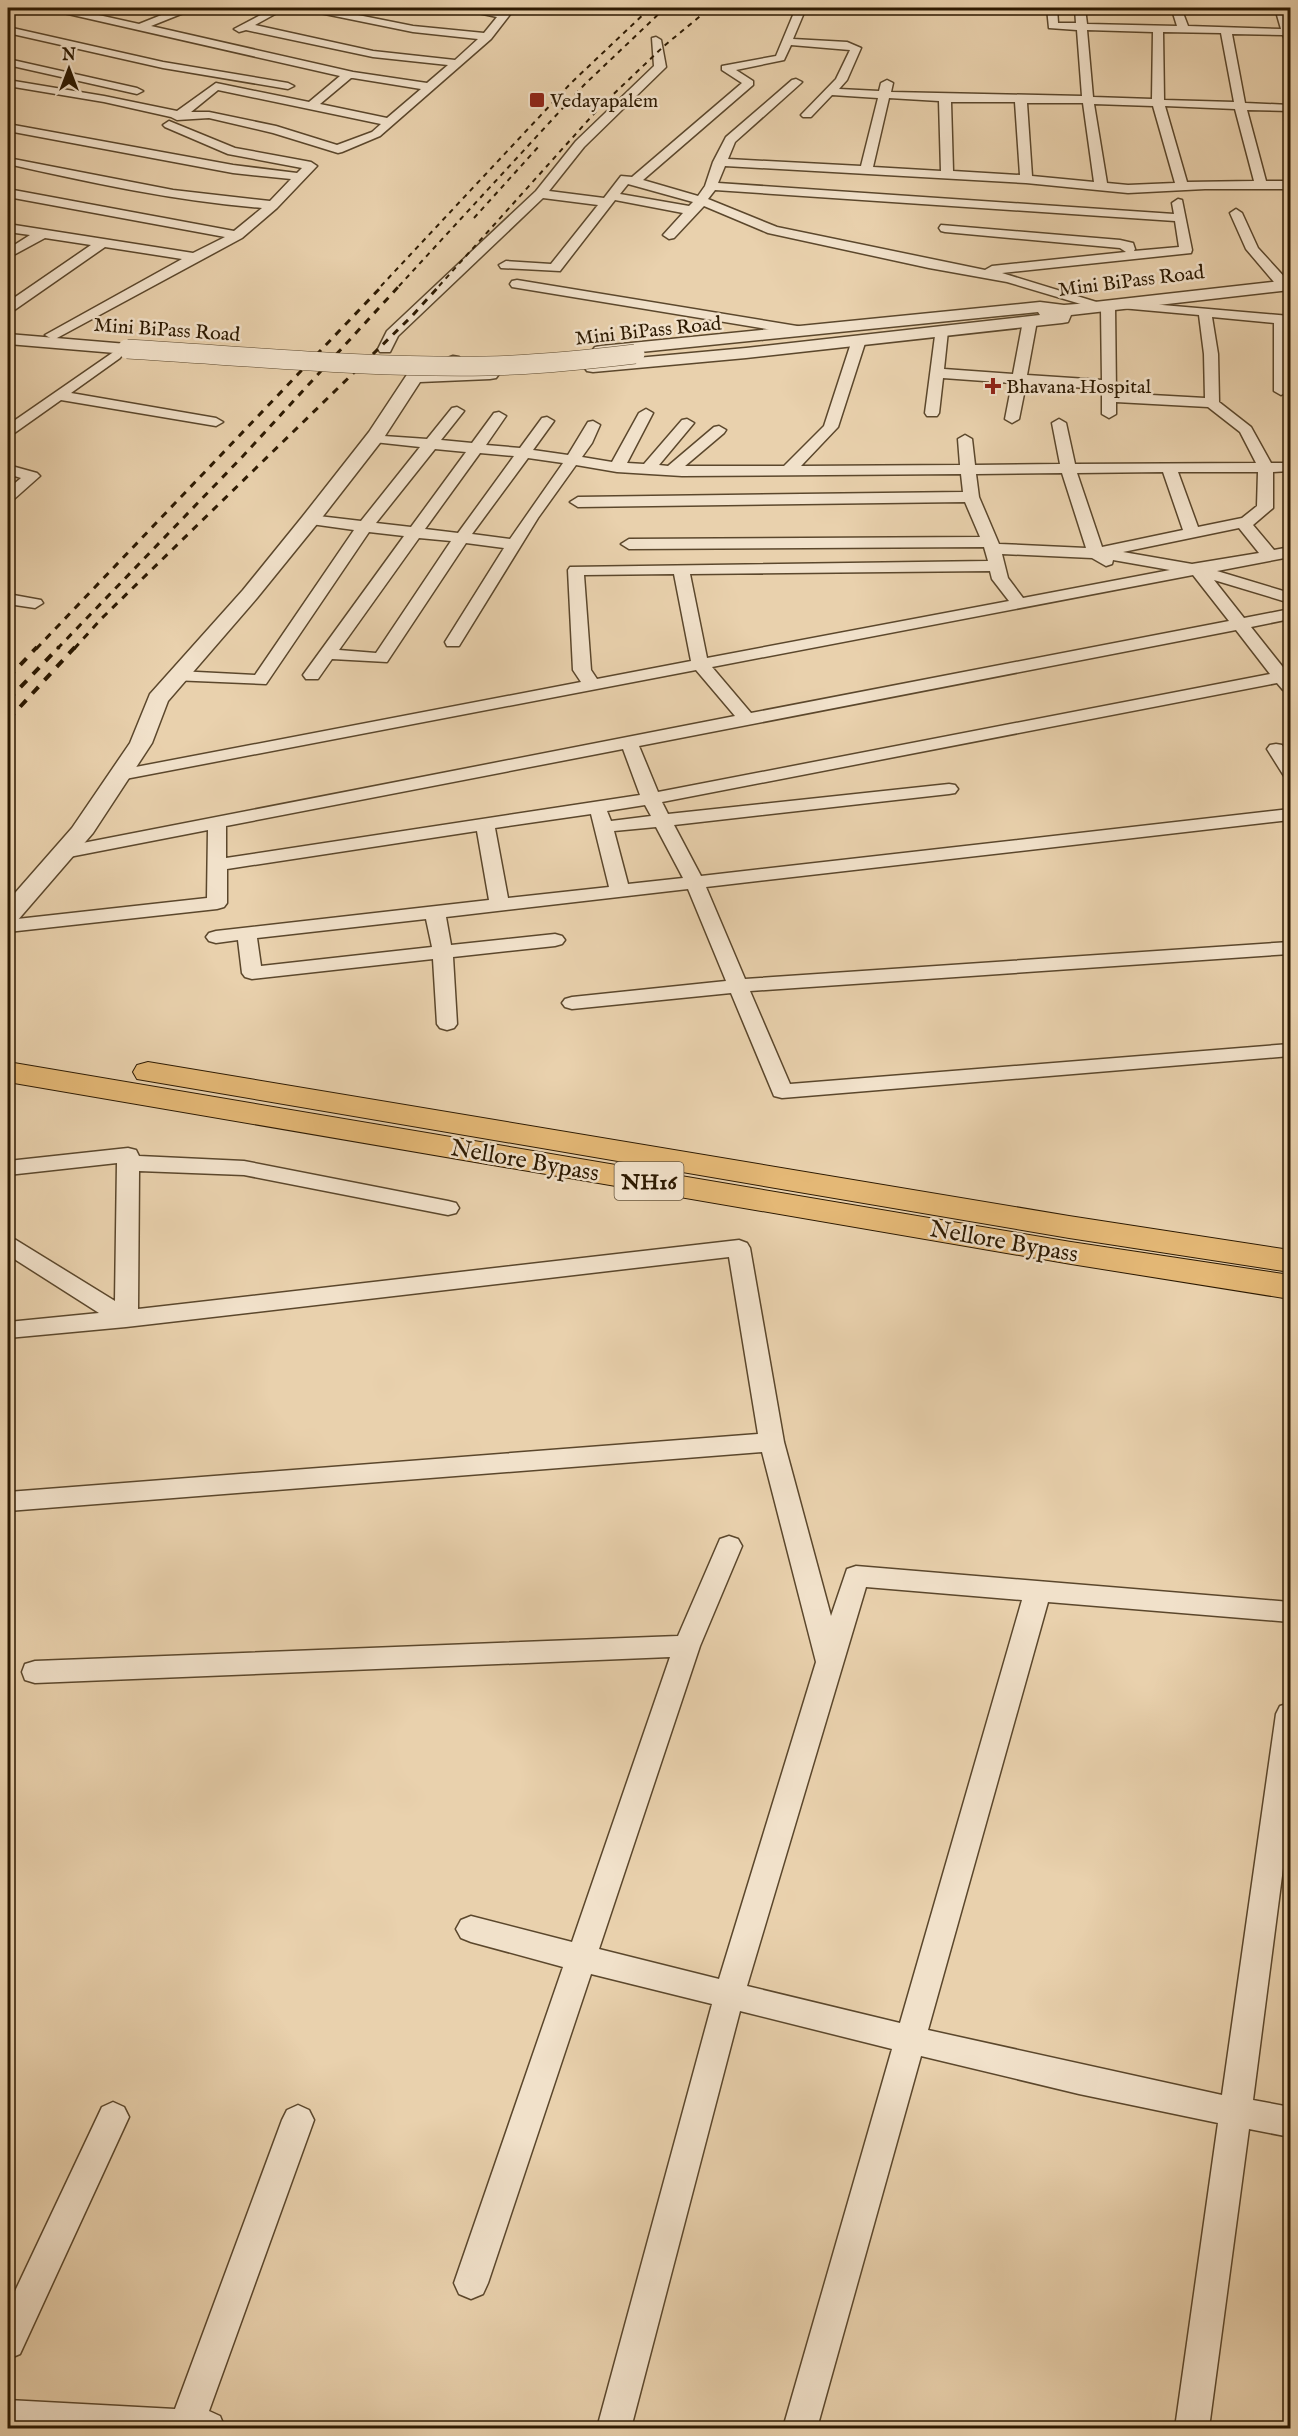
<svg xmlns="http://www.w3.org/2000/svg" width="1298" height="2436" font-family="'IM FELL English',serif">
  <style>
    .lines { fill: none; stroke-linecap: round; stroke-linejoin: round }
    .minor-casing { stroke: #5b472c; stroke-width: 3 }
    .tertiary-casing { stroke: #5b472c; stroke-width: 3 }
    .trunk-casing { stroke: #2c1901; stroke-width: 2 }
    .minor { fill: #f1e1ca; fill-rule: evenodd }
    .tertiary { fill: #f1e1ca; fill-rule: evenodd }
    .trunk { fill: #e4b876; fill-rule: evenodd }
    .rail-far2 { stroke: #2c1901; stroke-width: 2; stroke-dasharray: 5 5; stroke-linecap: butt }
    .rail-far1 { stroke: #2c1901; stroke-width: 3; stroke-dasharray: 7 7; stroke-linecap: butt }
    .rail { stroke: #2c1901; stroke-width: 4; stroke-dasharray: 9 9; stroke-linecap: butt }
    .tertiary-bridge-casing { stroke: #5b472c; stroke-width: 20; stroke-linecap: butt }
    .tertiary-bridge { stroke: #f1e1ca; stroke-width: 19 }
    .poi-dot { fill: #8f2418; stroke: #f1e1ca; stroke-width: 2 }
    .labels { text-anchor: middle; stroke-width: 5; stroke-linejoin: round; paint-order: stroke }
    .far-poi-label { font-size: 20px; fill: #2c1901; stroke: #f1e1ca; text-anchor: start }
    .far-street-label { font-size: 20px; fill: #2c1901; stroke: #f1e1ca }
    .shield { fill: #f1e1ca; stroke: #67553d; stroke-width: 1.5 }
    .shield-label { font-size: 22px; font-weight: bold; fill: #2c1901 }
    .street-label { font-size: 24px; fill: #2c1901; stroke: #f1e1ca }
  </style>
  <rect width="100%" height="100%" fill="#e9d1ad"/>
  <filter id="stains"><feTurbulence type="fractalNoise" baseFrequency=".00333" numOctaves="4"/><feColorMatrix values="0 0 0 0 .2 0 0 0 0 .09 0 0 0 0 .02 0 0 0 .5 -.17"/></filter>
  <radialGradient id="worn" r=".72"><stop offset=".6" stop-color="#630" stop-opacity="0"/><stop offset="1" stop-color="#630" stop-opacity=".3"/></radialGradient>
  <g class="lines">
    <defs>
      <path id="minor" d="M50 8H67L139 24 179 8H192L191 10 151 26 353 72 427 83 448 65 373 57 246 30 239 32 234 29 274 8H286L255 25 373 51 455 60 478 39 413 32 310 11 305 8H323L413 26 484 33 497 17 464 10 463 8H480L501 12 505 8H515L491 39 380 136 342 152 338 153 273 133 209 118 177 120 171 117 104 102 8 86V80L104 96 177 111 216 83 309 102 340 76 55 11ZM351 78H353L421 89 387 118 320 104ZM218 90 381 124 372 132 337 145 276 126 209 112H191Z
        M796 8H806L793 39 847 42 861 48 847 80 839 89 879 91 881 83 887 80 893 83 891 92 1082 96 1077 30 1049 28 1047 8H1057L1058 23H1076L1075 8H1085L1087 24 1177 26 1172 10 1173 8H1244L1246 10 1241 13H1183L1188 26 1281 29 1275 8H1285L1290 24V43L1286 42 1283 35 1232 34 1245 103 1290 105V111L1247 110 1266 181H1290V189H1205L1128 193 1026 183 725 166 718 183 1174 214 1172 203 1178 199 1182 200 1192 250 1191 253 1002 273 1103 304 1113 303 1115 306 1116 393 1205 398 1204 354 1199 315 1121 308 1116 307 1114 304 1116 301 1290 316V324H1288V391L1281 395 1274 391V323L1212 317 1218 354 1219 402 1251 427 1271 463H1290V471L1273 472V508L1253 525 1274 550 1290 547V557L1217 571 1290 593V603L1214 580 1244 618 1290 609V619L1251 627 1286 671 1290 670V691L1283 690 1277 683 662 802 668 814 949 784 955 785 958 789 955 793 949 794 674 825 701 876 1290 809V820L706 887 745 979 1290 942V954L750 991 790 1084 1290 1044V1056L782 1098 774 1096 731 993 572 1009 565 1007 562 1003 565 999 572 997 726 981 688 889 446 917 451 945 555 934 562 936 565 940 562 944 555 946 453 957 457 1024 454 1028 447 1030 440 1028 437 1024 433 959 252 979 245 977 242 973 238 940 216 943 209 941 206 937 209 933 216 931 489 900 477 831 227 869V903L224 907 217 909 8 932V920L207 898 208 830 64 858 57 856 55 852 57 848 735 716 696 670 120 780 114 779 111 775 114 771 120 770 581 682 573 670 568 570 570 567 988 561 984 547 629 549 621 544 629 539 980 537 965 502 578 507 570 502 578 497 963 492 961 474 682 476 617 472 576 465 538 518 459 646H447L445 642 504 548 466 543 387 662 332 659 318 679H306L303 675 404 536 369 532 266 684 172 680 169 676 172 672 178 671 255 675 354 530 304 523 302 520 304 517 310 515 361 521 420 447 374 442 367 438 369 435 427 439 452 408 457 407 464 411 441 440 472 443 494 413 499 412 506 416 486 445 520 448 542 418 547 417 554 421 533 450 568 455 588 422 593 421 600 425 592 443 582 457 612 462 639 413 646 409 653 413 627 463 644 464 682 420 687 419 694 423 659 465 668 466 714 427 719 426 726 430 724 433 685 466H784L824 426 852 340 859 336 866 340 838 427 801 466 960 465 958 439 965 435 972 439 975 465 1060 464 1052 423 1059 419 1066 423 1075 464 1256 463 1240 432 1208 407 1116 402V414L1109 418 1102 414V389L1026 384 1019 419 1012 423 1005 419 1012 383 943 378 939 413 937 416H927L925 413 936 328 941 327 948 331 944 369 1013 374 1023 321 1025 318H1035L1037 321 1027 375 1102 380 1101 310 1007 282 929 268 768 233 704 206 674 238 669 239 663 235 683 213 615 200 560 271 501 268 499 265 506 261 551 264 598 205 543 198 398 336 390 352H380L378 349 387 331 536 191 576 141 654 66 652 38 656 37 661 40 666 67 584 147 549 191 604 198 621 176 632 177 742 83 722 70V66L776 56ZM1087 30 1153 32 1152 99 1093 97ZM1163 32 1221 33 1234 102 1164 100ZM791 45 850 50 836 79 801 115 803 117H811L832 95 878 98 861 166 728 159 735 142 800 84 802 82 796 79 792 80 726 137 713 162 705 186 698 196 643 180 753 85V81L736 70 784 60ZM889 98 939 101 941 171 873 167ZM951 102H1015L1020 175 953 171ZM1027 103H1083L1094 182 1032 176ZM1094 104 1153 106 1175 183 1128 185 1107 183ZM1165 106 1235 109 1254 181 1187 182ZM628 184 693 202 689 206 620 194ZM715 190 1175 221 1179 247 1134 251 1135 249 1133 243 1120 240 941 225 939 228 941 231 945 232 1120 248 1126 252 992 266 985 270 777 227 708 199ZM435 449 466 452 411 527 376 523ZM480 453 514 456 458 533 425 529ZM528 458 563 463 510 539 472 534ZM1163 472 1183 530 1102 547 1077 473ZM1178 472H1258L1257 506 1242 518 1198 527ZM1062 473 1086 548 999 544 979 497 976 474ZM1239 528 1259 553 1192 564 1123 552ZM419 538 451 541 376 653 339 650ZM1002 554 1092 558 1106 566 1112 564 1113 560 1170 570 1023 598 1008 578ZM990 571 992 579 1009 601 707 658 690 574ZM674 574 691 661 597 679 591 670 584 575ZM1193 575 1229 621 751 713 712 667ZM1236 630 1270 674 658 792 639 746ZM623 749 640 795 226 858V826ZM645 805 651 816 611 821 607 811ZM591 814 609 887 508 898 495 828ZM656 827 683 878 628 884 614 831ZM426 919 432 947 261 966 257 938Z
        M8 27 163 62 288 83 294 86 288 89 163 68 8 33Z
        M8 59 137 88 143 91 137 94 8 65Z
        M169 121 235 148 311 162 317 166 277 208 242 238 57 338 52 339 45 335 182 259 105 247 13 311 8 312V302L91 245 45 238 8 258V249L30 235 8 232V224L193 253 225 237 8 197V189L234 231 262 208C176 201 92 183 8 164V158L173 190 270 201 291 179 233 173 8 131V124L233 165 297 173 302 168 228 154 165 127 163 125Z
        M1236 209 1242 213 1258 248 1289 282 1290 285 1289 288H1279L1246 249 1230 213Z
        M517 280 803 327 810 331 803 335 512 287 510 284 512 281Z
        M115 351 122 355 120 358 71 393 216 418 223 422 216 426 61 400 13 434 8 435V425Z
        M8 465 37 473 40 476 13 500 8 502V489L21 478 8 474Z
        M8 594 41 600 43 603 35 608 8 604Z
        M1276 744 1282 745 1290 758V777L1284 776 1267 749 1270 745Z
        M128 1148 136 1150 139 1156 244 1161 448 1201 456 1203 459 1208 456 1213 448 1215 244 1175 139 1171 138 1309 739 1240 747 1243 750 1248 784 1442 831 1616 847 1569 856 1566 1290 1602V1622L1048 1602 928 2030 1222 2095 1276 1714 1280 1706 1290 1703V1814L1253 2100 1290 2107V2137L1249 2129 1209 2428H1175L1218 2123 1079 2094 921 2056 817 2428H783L892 2049 740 2011 631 2428H597L712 2004 591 1974 488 2283 483 2294 471 2299 459 2294 454 2283 563 1967 471 1942 461 1938 456 1929 461 1920 471 1916 572 1942 670 1657 35 1683 25 1680 22 1672 25 1664 35 1661 678 1636 720 1539 729 1536 738 1539 742 1546 700 1646 599 1949 719 1979 816 1662 762 1452 8 1511V1492L758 1434 729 1257 126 1327 8 1338V1322L99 1313 8 1255V1237L16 1240 115 1301 117 1163 8 1175V1161ZM866 1587 1022 1600 900 2023 747 1986Z
        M113 2102 124 2107 129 2117 20 2354 8 2359V2306L102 2107Z
        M298 2105 309 2110 314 2120 209 2411 220 2416 225 2428H8V2400L175 2409 282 2120 287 2110Z"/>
      <path id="tertiary" d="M1290 280V290L1071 315 1068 322 1062 323 746 358 593 372 587 371 584 367 587 363 593 362 746 348 1040 315 1038 312 601 356 595 355 592 351 595 347 601 346 1040 302 1064 305 1077 304Z
        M8 334 127 344 133 345 136 349 133 353 127 354 8 344Z
        M453 356 459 357 462 361 459 365 446 370 490 369 496 370 499 374 496 378 490 379 420 382 383 439 317 524 257 598 168 701 152 743 93 833 17 921 8 923V901L72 828 130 743 150 694 243 590 303 516 369 432 408 373Z"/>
      <path id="trunk" d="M8 1062 1071 1242 1290 1275V1299L1071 1264 8 1082Z
        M148 1062 1069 1216 1290 1250V1272L1069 1238 137 1079 133 1072 137 1065Z"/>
    </defs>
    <use href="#minor" class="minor-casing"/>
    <use href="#tertiary" class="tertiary-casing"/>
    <use href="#trunk" class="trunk-casing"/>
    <use href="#minor" class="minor"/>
    <use href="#tertiary" class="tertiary"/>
    <use href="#trunk" class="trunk"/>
    <path class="rail-far2" d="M474 218 540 145
      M381 286 571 83 647 11
      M399 286 584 85 665 8
      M439 286 600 107 664 46 710 8"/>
    <path class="rail-far1" d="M36 649 383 285
      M57 649 243 456 400 285
      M74 649 102 618 411 317 440 285"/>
    <path class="rail" d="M8 678 37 647
      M8 700 59 647
      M8 720 75 647"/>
    <defs>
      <path id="tertiary-bridge" d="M127 349C246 356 366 368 486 366 536 365 585 360 635 354"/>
    </defs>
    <use href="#tertiary-bridge" class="tertiary-bridge-casing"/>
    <use href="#tertiary-bridge" class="tertiary-bridge"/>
  </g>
  <g class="poi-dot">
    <rect x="529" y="92" width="16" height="16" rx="3"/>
    <path d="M990 377h6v6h6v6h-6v6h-6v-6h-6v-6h6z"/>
  </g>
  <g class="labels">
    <g class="far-poi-label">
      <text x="550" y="107">Vedayapalem</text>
      <text x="1006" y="393">Bhavana Hospital</text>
    </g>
    <g class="far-street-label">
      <text transform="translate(1131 280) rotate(-7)" y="7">Mini BiPass Road</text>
      <text transform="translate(167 329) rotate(4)" y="7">Mini BiPass Road</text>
      <text transform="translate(648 330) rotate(-6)" y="7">Mini BiPass Road</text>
    </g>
    <rect class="shield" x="614.5" y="1162" width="69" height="38" rx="4.5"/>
    <g class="shield-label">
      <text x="649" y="1189">NH16</text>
    </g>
    <g class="street-label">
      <text transform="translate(525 1160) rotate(10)" y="8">Nellore Bypass</text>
      <text transform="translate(1004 1241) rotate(10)" y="8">Nellore Bypass</text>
    </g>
  </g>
  <rect width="1298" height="2436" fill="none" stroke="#e9d1ad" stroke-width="30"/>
  <rect x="9" y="9" width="1280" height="2418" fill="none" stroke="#2c1901" stroke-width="3"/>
  <rect x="15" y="15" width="1268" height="2406" fill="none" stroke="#2c1901" stroke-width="1.5"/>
  <g transform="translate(69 69)" stroke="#f1e1ca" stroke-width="4.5" paint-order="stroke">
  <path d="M0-4.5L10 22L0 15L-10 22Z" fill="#2c1901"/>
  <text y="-9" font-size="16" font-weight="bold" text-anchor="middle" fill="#2c1901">N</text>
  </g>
  <rect width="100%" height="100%" filter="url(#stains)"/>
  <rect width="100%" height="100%" fill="url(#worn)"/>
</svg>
